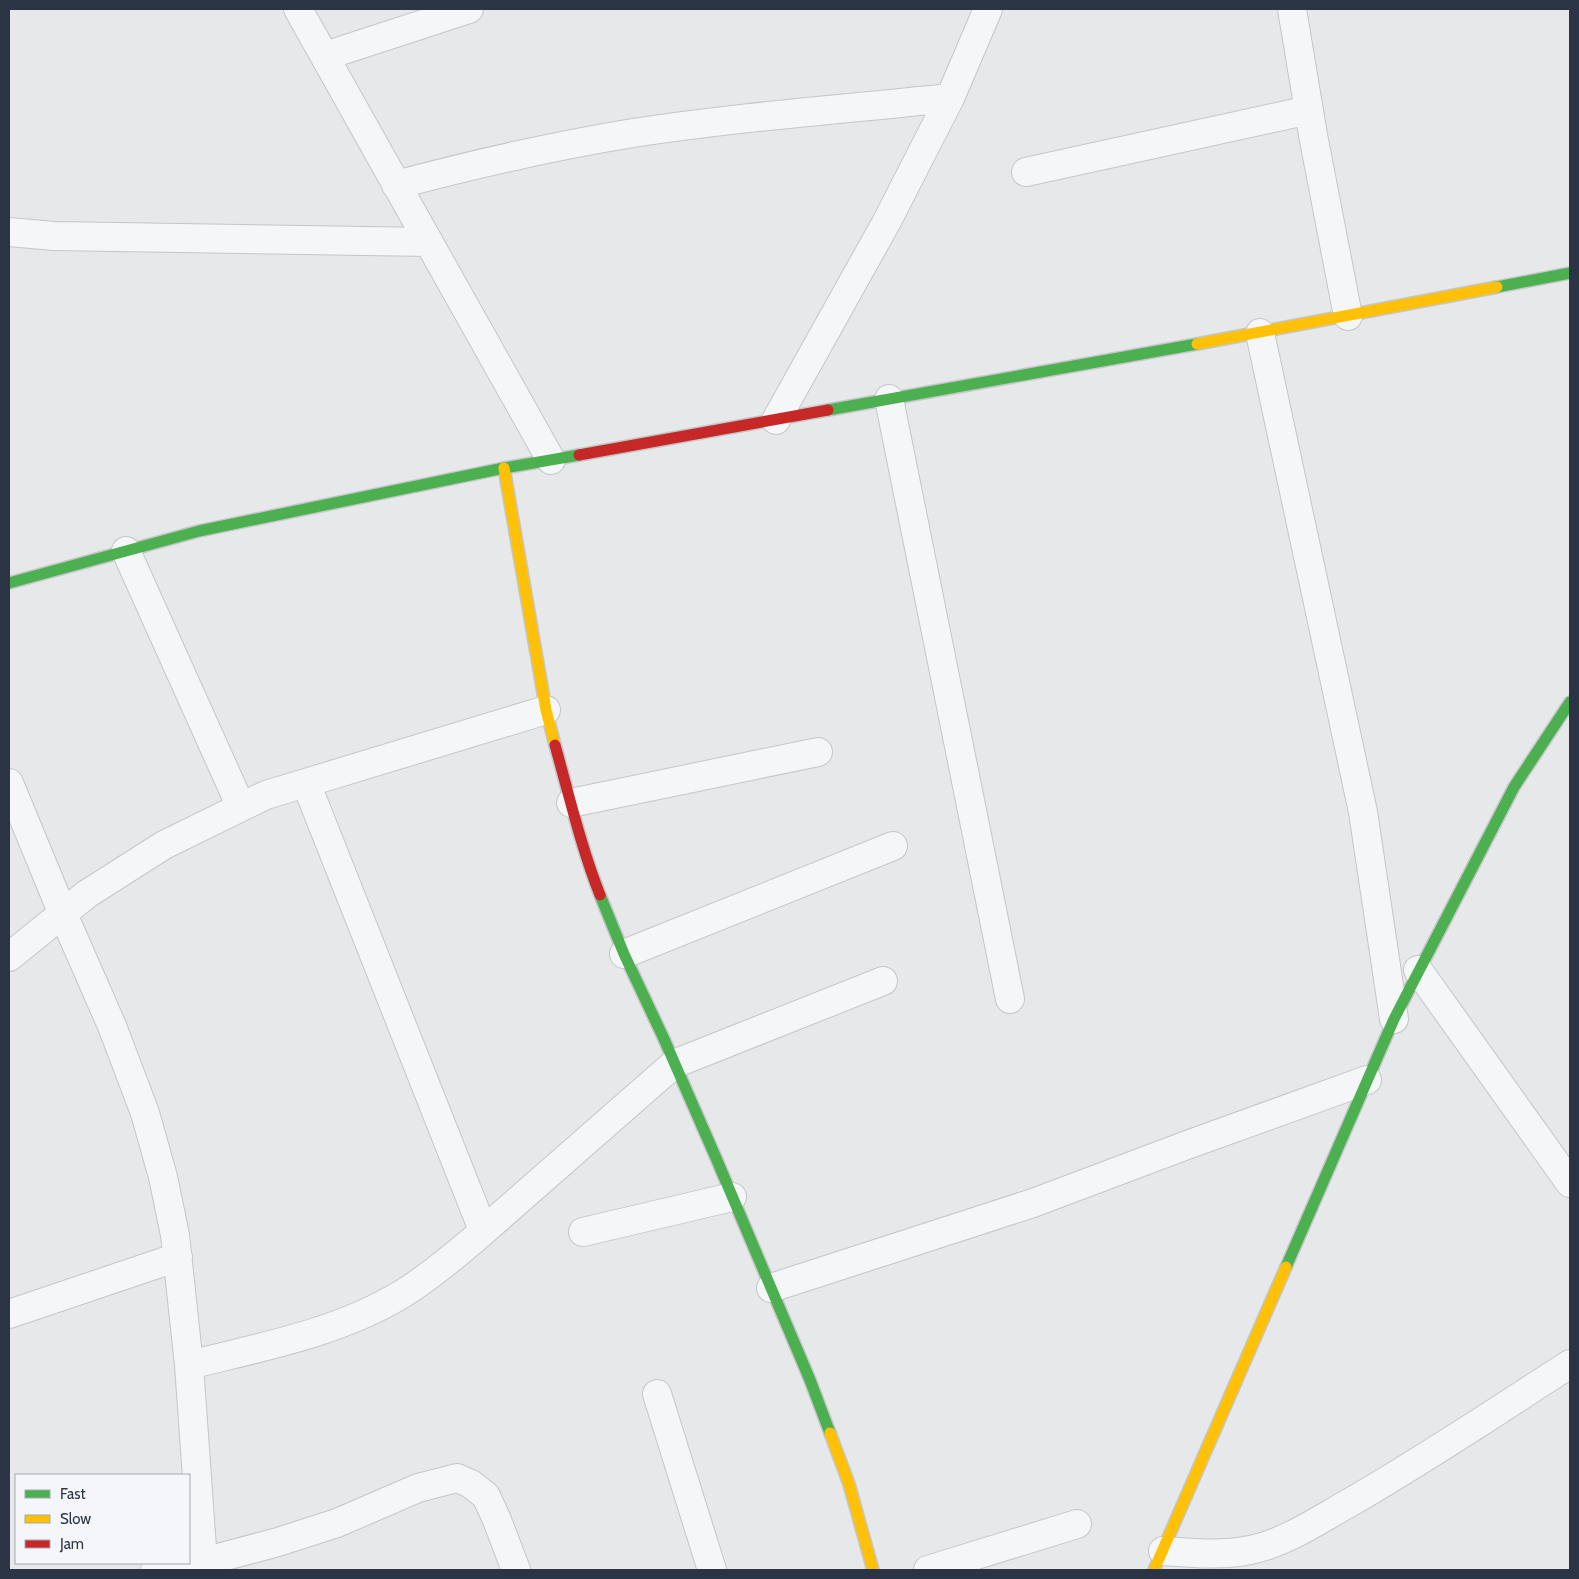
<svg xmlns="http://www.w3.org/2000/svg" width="1579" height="1579" font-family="Cabin,sans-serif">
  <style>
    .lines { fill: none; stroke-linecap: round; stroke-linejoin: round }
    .street-casing { stroke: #c4c6c8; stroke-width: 30 }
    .fast-casing { stroke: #c4c6c8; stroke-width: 14 }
    .slow-casing { stroke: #c4c6c8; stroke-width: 14 }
    .jam-casing { stroke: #c4c6c8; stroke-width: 14 }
    .street { stroke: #f5f6f7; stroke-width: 28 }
    .fast { stroke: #4caf50; stroke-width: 11 }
    .slow { stroke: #ffc107; stroke-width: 11 }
    .jam { stroke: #c62828; stroke-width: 11 }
  </style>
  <rect width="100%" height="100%" fill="#e6e8ea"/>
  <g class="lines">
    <defs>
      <path id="street" d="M298 9 551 460
        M1292 9 1313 135 1348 316
        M325 56 469 9
        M1026 172 1309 110
        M396 185C475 164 553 146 633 133 738 117 844 109 950 98
        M9 232 54 236 429 242
        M1260 333 1363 812 1394 1019
        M889 399 1010 999
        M776 420 886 223 950 98 988 9
        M126 551 241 807
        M9 783 63 914 112 1026 145 1113 163 1177 175 1235 189 1365 203 1562
        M306 783 483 1230
        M571 803 818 752
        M624 954 893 846
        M9 957 87 894 164 845 266 795 546 710
        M1418 970 1570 1183
        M583 1232 732 1197
        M771 1288 1033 1203 1187 1145 1367 1080
        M9 1314 178 1257
        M189 1365C261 1347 338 1333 402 1294 427 1279 449 1260 472 1241L674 1064 883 981
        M657 1394 712 1570
        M1163 1551C1191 1553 1221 1556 1250 1550 1285 1543 1317 1521 1349 1503 1424 1460 1497 1411 1570 1364
        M155 1570 203 1562 278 1542 337 1523 418 1488 457 1478 471 1484 486 1496 497 1520 516 1570
        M928 1570 1077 1524"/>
      <path id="fast" d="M1497 287 1570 273
        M828 410 1197 344
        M9 583 199 531 504 468 579 455
        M600 895 624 954 664 1039 716 1158 810 1380 830 1433
        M1286 1267 1394 1019 1514 787 1570 702"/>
      <path id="slow" d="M1197 344 1497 287
        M504 468 546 710 555 745
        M830 1433 849 1484 873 1570
        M1154 1570 1286 1267"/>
      <path id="jam" d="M579 455 828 410
        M555 745C569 795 581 847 600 895"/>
    </defs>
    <use href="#street" class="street-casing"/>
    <use href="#fast" class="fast-casing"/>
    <use href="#slow" class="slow-casing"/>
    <use href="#jam" class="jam-casing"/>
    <use href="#street" class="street"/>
    <use href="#fast" class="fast"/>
    <use href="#slow" class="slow"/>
    <use href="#jam" class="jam"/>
  </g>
  <rect width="1579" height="1579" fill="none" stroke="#2b3445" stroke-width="20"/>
  <rect x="15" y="1474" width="175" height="90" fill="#f4f6f9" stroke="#a4a8b1"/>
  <rect x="25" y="1490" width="25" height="8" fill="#4caf50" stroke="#a4a8b1"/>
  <text x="60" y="1499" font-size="15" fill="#2b3445">Fast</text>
  <rect x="25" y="1515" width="25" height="8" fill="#ffc107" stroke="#a4a8b1"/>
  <text x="60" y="1524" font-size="15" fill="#2b3445">Slow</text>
  <rect x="25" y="1540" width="25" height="8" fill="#c62828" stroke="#a4a8b1"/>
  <text x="60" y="1549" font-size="15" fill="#2b3445">Jam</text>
</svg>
